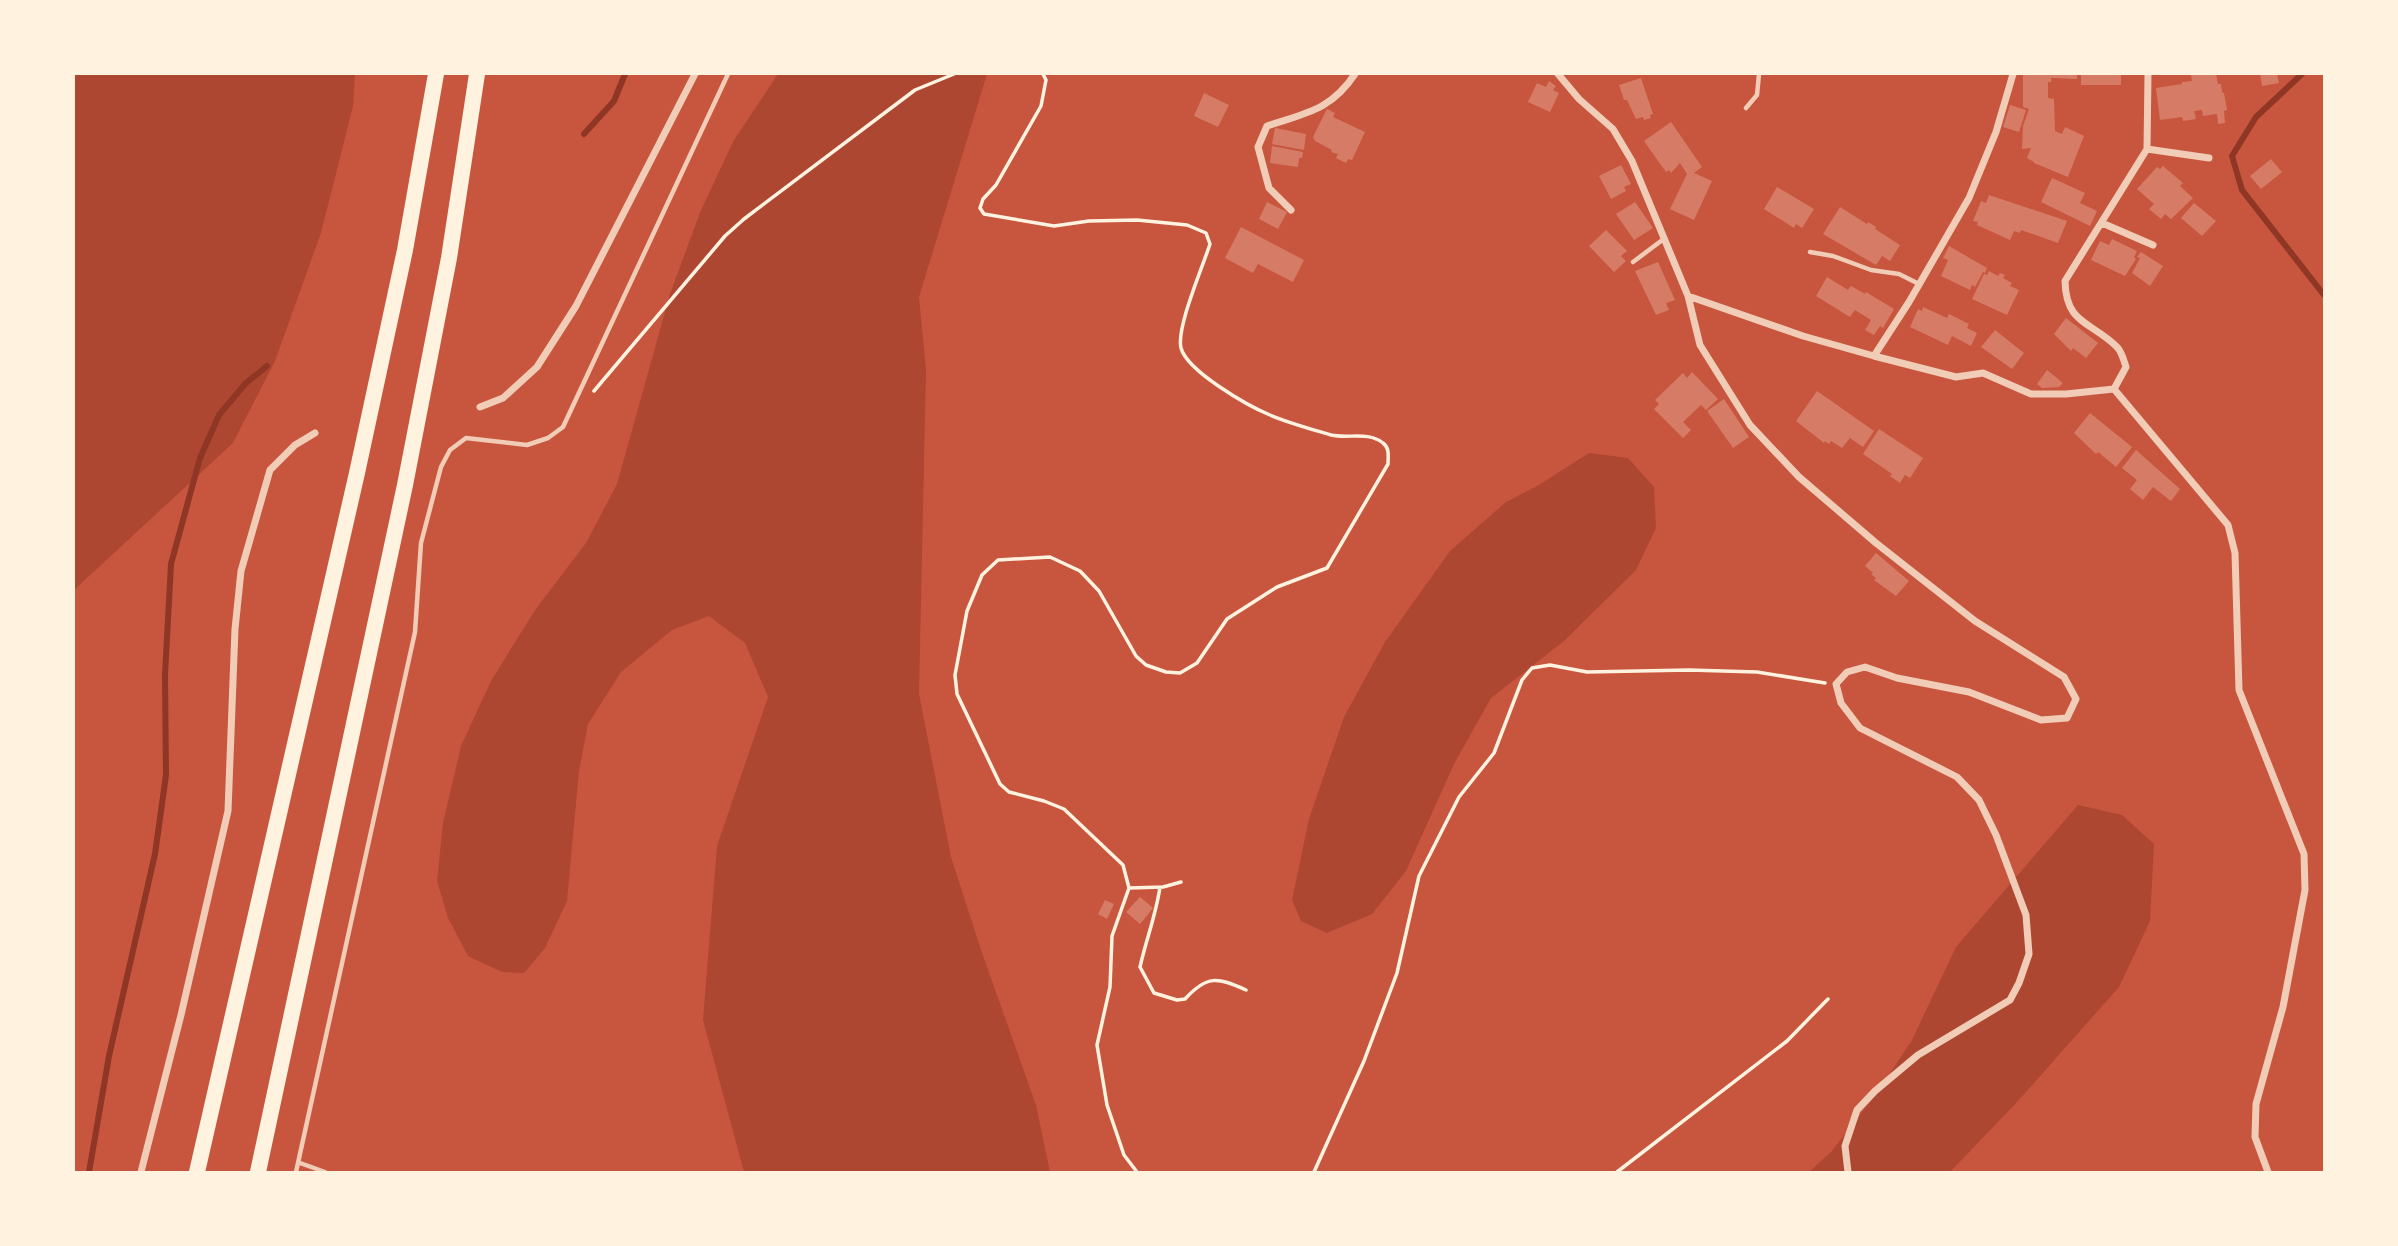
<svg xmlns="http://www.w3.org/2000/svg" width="2398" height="1246" font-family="'Noto Sans',sans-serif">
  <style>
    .green { fill: #ae4732 }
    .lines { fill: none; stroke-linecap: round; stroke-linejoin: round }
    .stream { stroke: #8f3625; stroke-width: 6 }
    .building { fill: #d67c66 }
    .path { stroke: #fff3e0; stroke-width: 3.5 }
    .service { stroke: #f1ccb7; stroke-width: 4.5 }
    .minor { stroke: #f1ccb7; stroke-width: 7 }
    .motorway { stroke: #fff3e0; stroke-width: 16 }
  </style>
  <rect width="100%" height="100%" fill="#c8553d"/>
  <path class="green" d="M74 74H355L353 106 321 233 275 361 233 443 74 590Z
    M778 74H987L919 297 926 370 919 694 951 857 981 950 1036 1105 1050 1172H744L703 1020 717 846 768 697 745 643 709 616 672 630 621 672 588 724 579 771 567 901 545 948 524 973 502 972 468 956 448 918 437 881 443 823 461 746 491 681 535 610 586 543 617 484 670 294 701 210 734 140Z
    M1589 453 1628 458 1654 487 1656 528 1636 570 1564 641 1491 698 1454 764 1406 871 1372 914 1327 933 1301 921 1292 900 1309 819 1344 717 1385 642 1450 551 1506 502 1539 485Z
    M2078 805 2122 815 2154 844 2150 921 2119 987 2018 1101 1950 1172H1809L1831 1152 1874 1097 1912 1040 1956 947Z"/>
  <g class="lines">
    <path class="stream" d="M2302 74 2256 117 2232 156 2242 190 2324 295
      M584 134 614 101 625 74
      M89 1172 109 1056 155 854 166 775 165 675 171 564 200 458 219 415 246 383 267 366"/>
  </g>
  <path class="building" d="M2023 74H2077V79L2051 78V82H2048V98L2054 99 2055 131 2062 134 2065 127 2084 136 2068 177 2034 163V162L2027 158 2031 148 2022 149 2023 126 2029 109 2023 107Z
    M2081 74H2121V85H2081Z
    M2216 74 2218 84H2221L2222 92 2224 93 2227 110 2224 111 2225 123 2218 124 2217 114 2203 116 2202 110 2194 111 2196 119 2183 121 2182 117 2160 120 2156 88 2182 84V82L2192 81 2191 75Z
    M2260 74H2277L2279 83 2262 86Z
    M1641 78 1653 114 1650 115 1651 118 1644 120 1643 117 1636 119 1627 100H1624L1619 85Z
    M1549 81 1556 86 1553 90 1559 93 1550 112 1528 102 1537 83 1546 87Z
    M1204 93 1229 105 1218 127 1194 116Z
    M2010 105 2026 110 2019 132 2003 127Z
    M1327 109 1335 113 1333 117 1365 132 1352 160 1348 159 1346 163 1336 158 1338 154 1331 152 1332 150 1315 141 1313 137Z
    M1671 122 1702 167 1694 173 1712 181 1694 220 1670 209 1687 174 1680 163 1671 173 1669 170 1666 172 1644 141Z
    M1275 128 1306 134 1304 150 1272 144Z
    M1272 146 1303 152 1302 158H1299L1298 167 1270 163Z
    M2271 159 2282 172 2261 189 2250 176Z
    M1621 165 1631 184 1624 187 1626 191 1611 199 1599 176Z
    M2163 166 2183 183 2180 186 2193 198 2171 219 2165 214 2161 219 2149 209 2154 204 2137 189 2157 167 2160 169Z
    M2052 178 2085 193 2080 203 2097 211 2090 226 2041 202Z
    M1777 187 1814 209 1802 228 1796 224 1794 228 1764 209Z
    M1989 195 2067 221 2058 243 2021 230 2020 233 2014 231 2010 240 1977 225 1978 222 1973 221 1981 201 1986 203Z
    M1267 202 1287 212 1278 229 1259 219Z
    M1635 202 1653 228 1634 240 1616 214Z
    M2194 203 2216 221 2202 236 2181 218Z
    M1840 207 1867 224 1868 222 1876 227 1875 229 1900 245 1890 261 1882 256 1876 265 1823 234Z
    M1241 227 1304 260 1293 282 1258 264 1253 273 1225 258Z
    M1606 230 1627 251 1621 256 1626 261 1614 272 1589 246Z
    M2112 239 2137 251 2134 257 2136 259 2125 276 2091 260 2100 241 2109 245Z
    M1949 246 1987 268 1985 273 1983 272 1975 287 1972 285 1970 290 1941 276 1948 260 1943 258Z
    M2141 252 2163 266 2150 286 2132 273 2140 258 2137 257Z
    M1658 262 1675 300 1666 303 1669 310 1656 315 1635 271Z
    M1989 271 1998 276 2000 273 2005 275 2003 278 2012 283 2010 286 2019 290 2007 315 1972 299 1984 274 1987 275Z
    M1827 277 1848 290 1851 286 1865 294 1866 292 1894 309 1883 328 1880 326 1874 335 1865 330 1871 320 1855 310 1850 317 1816 296Z
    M1923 307 1947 318 1949 314 1969 324 1967 328 1977 333 1971 346 1952 336 1948 345 1910 327 1918 309 1922 311Z
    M2066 318 2098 343 2086 358 2073 348 2071 351 2054 334Z
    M1995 330 2024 353 2012 369 1981 347Z
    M2047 370 2063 383 2059 387 2042 388 2037 384Z
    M1692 372 1718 399 1706 410 1701 405 1683 422 1691 430 1683 438 1654 409 1659 404 1655 400 1683 373 1687 378Z
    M1817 391 1874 431 1863 447 1850 438 1842 448 1831 441 1829 444 1825 441 1824 443 1796 421Z
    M1724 399 1749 437 1733 448 1707 411Z
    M2090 413 2132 447 2116 467 2098 452 2096 454 2074 433Z
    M1879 429 1923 458 1910 478 1905 475 1900 483 1890 476 1892 474 1863 454Z
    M2136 450 2180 489 2171 501 2153 487 2143 500 2130 489 2137 480 2122 468Z
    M1876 553 1909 581 1896 596 1874 580 1876 578 1871 574 1873 573 1865 566Z
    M1140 897 1153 908 1140 924 1126 912Z
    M1105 900 1114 904 1107 919 1098 914Z"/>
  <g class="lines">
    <path class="path" d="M1043 74 1046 80 1041 106 996 185 983 199 980 208 984 214 1054 226 1089 221 1137 220 1187 225 1206 233 1210 244C1203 266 1176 328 1181 348 1187 371 1248 406 1270 415 1289 423 1311 429 1331 435 1348 439 1368 431 1383 443 1390 448 1388 457 1388 464L1327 568 1277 587 1227 619 1197 663 1180 673 1166 672 1146 665 1136 656 1099 591 1080 571 1050 557 998 560 982 575 967 611 955 675 957 694 1000 784 1009 792 1044 801 1064 809 1123 865 1129 888
      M594 391 725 236 744 219 915 90 954 74
      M1160 887C1156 915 1146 940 1140 967L1154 993 1177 1000 1185 999C1207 975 1217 977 1246 990
      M1137 1172 1124 1155 1107 1105 1097 1045 1110 987 1112 936 1129 888 1163 887 1181 882
      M1314 1172 1364 1061 1397 973 1419 876 1459 797 1494 753 1522 680 1532 668 1550 665 1587 672 1689 670 1757 672 1825 683
      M1617 1172 1787 1041 1828 999"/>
    <path class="service" d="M1746 108 1757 95 1759 74
      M1810 252 1833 256 1871 270 1899 274 1919 284
      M1633 262 1665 238
      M300 1163 325 1172
      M296 1172 415 632 421 543 441 467 450 450 466 438 527 445 548 438 563 427 728 74"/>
    <path class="minor" d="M1558 74 1579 99 1613 129 1632 161 1688 296 1700 345 1750 425 1799 477 1876 543 1975 621 2064 677 2076 699 2067 718 2041 720 1969 692 1897 678 1865 667 1847 672 1836 684 1841 703 1860 728 1957 777 1979 800 1996 835 2026 915 2029 954 2019 983 2010 1000 1918 1055 1875 1091 1857 1110 1845 1146 1848 1172
      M2147 149 2209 158
      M1291 210 1269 188 1258 147 1267 126C1306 113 1331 110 1355 74
      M2102 223 2153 245
      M1688 296 1803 336 1874 356 1956 377 1983 373 2031 394H2066L2114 389
      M1874 356 1909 302 1969 198 1996 132 2013 74
      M2114 389 2228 525 2235 553 2239 690 2304 854 2305 890 2283 1007 2256 1104 2255 1137 2268 1172
      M2114 389 2126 367C2124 361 2122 352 2117 347 2091 321 2066 325 2065 281L2147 149 2148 74
      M480 407 503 398 537 367 576 306 695 74
      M141 1172 181 1015 228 811 235 629 241 571 270 470 295 445 315 433"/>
    <path class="motorway" d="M197 1172 357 473 405 250 436 74
      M258 1172 405 485 449 258 477 74"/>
  </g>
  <rect width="2398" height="1246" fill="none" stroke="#fff3e0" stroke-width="150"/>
</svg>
